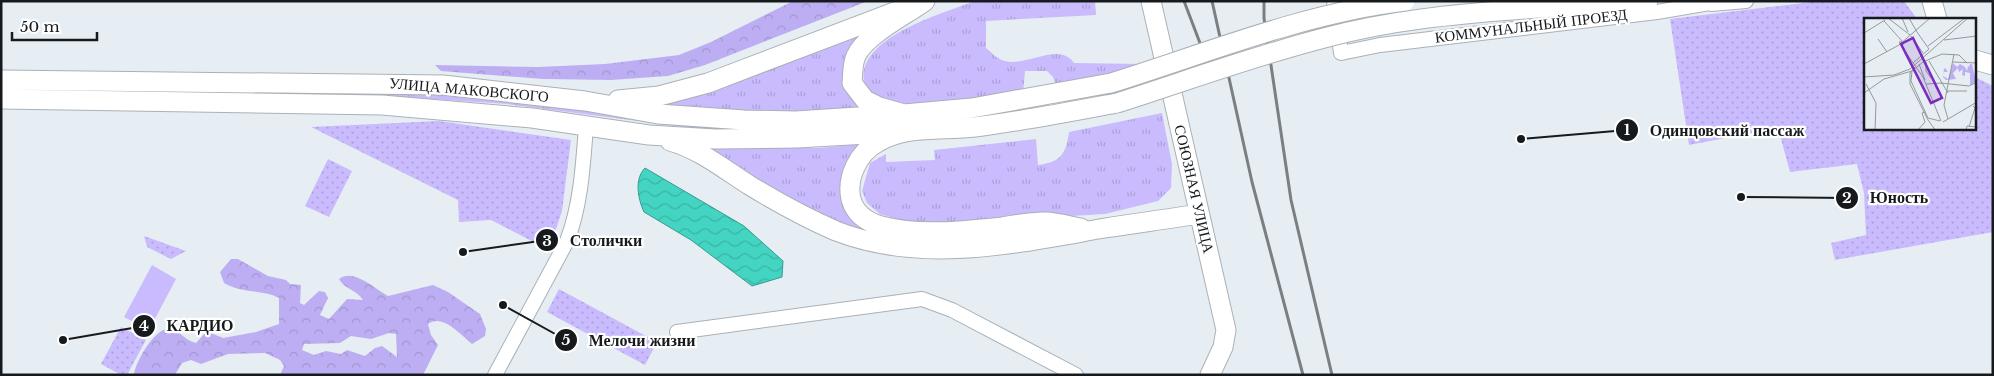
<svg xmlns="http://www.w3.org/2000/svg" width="1994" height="376" font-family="'Libre Baskerville',serif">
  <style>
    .grass { fill: url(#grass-tufts) }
    .forest { fill: url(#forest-crowns); fill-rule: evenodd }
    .park { fill: url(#park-dots) }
    .garden { fill: #c9bbfe }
    .water { fill: url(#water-waves); stroke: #369c90 }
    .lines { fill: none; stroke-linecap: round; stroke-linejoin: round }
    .street-casing { stroke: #aab1b6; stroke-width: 16 }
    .secondary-casing { stroke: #aab1b6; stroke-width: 21 }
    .street { stroke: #fff; stroke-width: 14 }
    .secondary { stroke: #fff; stroke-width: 19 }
    .rail { stroke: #7a7f82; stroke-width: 3 }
    .secondary-bridge-casing { stroke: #aab1b6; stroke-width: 21; stroke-linecap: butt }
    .secondary-bridge { stroke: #fff; stroke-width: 19 }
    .labels { text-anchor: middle; stroke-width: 4.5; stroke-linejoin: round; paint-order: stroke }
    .street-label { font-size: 15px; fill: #171a1c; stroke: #fff }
    .inset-road { fill: none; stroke: #94999d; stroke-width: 1 }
    .view { fill: #7b2cbf; fill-opacity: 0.15; stroke: #7b2cbf; stroke-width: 2.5 }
    .inset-edge { fill: none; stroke: #171a1c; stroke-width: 2.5 }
    .leader { fill: none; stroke: #171a1c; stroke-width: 2 }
    .callout-dot { fill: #171a1c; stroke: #fff; stroke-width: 2 }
    .mark-label { font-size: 15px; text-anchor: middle; font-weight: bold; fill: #fff }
    .callout-label { font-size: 16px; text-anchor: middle; font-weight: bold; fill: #171a1c; stroke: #fff; stroke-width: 4.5; stroke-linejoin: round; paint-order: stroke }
  </style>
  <defs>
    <pattern id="grass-tufts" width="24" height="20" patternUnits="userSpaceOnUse" patternTransform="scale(1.25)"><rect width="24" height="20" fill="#c9bbfe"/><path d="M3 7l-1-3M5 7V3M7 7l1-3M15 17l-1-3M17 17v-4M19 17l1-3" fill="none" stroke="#aca0d9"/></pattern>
    <pattern id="forest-crowns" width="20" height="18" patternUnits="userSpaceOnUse" patternTransform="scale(1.25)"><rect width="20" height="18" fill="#bdaef3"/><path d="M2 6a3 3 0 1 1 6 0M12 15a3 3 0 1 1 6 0" fill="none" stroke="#a295d0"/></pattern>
    <pattern id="park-dots" width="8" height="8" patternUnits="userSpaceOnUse" patternTransform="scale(1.25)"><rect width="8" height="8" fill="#c9bbfe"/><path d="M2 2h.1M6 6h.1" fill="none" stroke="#aca0d9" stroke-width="1.8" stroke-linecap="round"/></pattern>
    <pattern id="water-waves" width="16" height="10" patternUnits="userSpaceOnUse" patternTransform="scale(1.25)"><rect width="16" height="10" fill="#43d4c2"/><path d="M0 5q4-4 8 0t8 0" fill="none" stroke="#3ab5a6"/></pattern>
  </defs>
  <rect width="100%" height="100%" fill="#e7eef3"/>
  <path class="grass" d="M975 1H1095L1096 15 986 21V48C991 52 998 60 1005 61 1027 67 1059 41 1074 63L1144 64 1142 67 1057 88 1053 77 1047 71H1025L1023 94 909 105C894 103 867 100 864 82 856 37 944 13 975 1Z
    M888 19 851 52 868 110 853 113 684 110 648 102Z
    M1 87 439 92 784 131 724 132 507 104 341 93 1 92Z
    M1162 113 1172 164 1171 188 1158 201 1105 214 935 224 905 221 880 214 867 203 862 191 870 163 886 154V162L935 160 934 150 1036 139 1038 165C1061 162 1066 154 1069 132Z
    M861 144 852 211 951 244C911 238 869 236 831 220 786 202 748 169 706 147L819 148Z"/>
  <path class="forest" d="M793 1H868L705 65 668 76 611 80 543 79 441 71 435 65 538 67 605 64 679 55 711 42Z
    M231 259H238L268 276 286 280 290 284 301 285 300 303 304 305 319 291 325 292 328 298 320 315 329 319 347 299 363 300C356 289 344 289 339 279 353 268 374 288 388 296L433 285 448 292 480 314 486 329 485 336 472 344C461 335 442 313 428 324L431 335 438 345 423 375H280L284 366 280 360 265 353 228 354 201 364 191 360 182 363 175 375H134C135 362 156 326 170 329 180 330 185 341 196 343L204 334 211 333 223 338 256 332 279 324V298C261 289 243 294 224 283L220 272ZM389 333 396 334 397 357 382 346 375 348 365 356 347 350 341 354 326 351 314 355 302 350 304 344 340 343 351 336 371 339Z"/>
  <path class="park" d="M1820 1H1904L1917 19H1865V129H1975V77L1993 86V232L1835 260 1831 243 1866 235 1864 193 1857 164 1790 172 1778 128 1689 145 1670 19Z
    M439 121 571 140 562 211 549 250 491 220 459 222 458 200 311 127Z
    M328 159 352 171 329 217 305 206Z
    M144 236 186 251 171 259 147 247Z
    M559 289 657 342 645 365 547 312Z
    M121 327 146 340 127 375H121L101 364Z"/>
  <path class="garden" d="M152 265 176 279 149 330 124 317Z"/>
  <path class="water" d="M645 168 744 226 783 261 782 277 752 286 691 240 644 212C638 199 634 179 645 168Z"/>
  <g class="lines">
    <defs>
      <path id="street" d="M1334 1 1341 53 1380 45 1657 12 1721 1
        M1711 4 1746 1
        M677 332 922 299 952 310 1076 375
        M495 375 567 241C581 205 583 165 586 126"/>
      <path id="secondary" d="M925 1C906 15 865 35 856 56 852 65 853 74 852 83L865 100 879 107 904 114 972 108 1111 83
        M1151 1 1226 330 1223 347 1210 375
        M1932 1 1937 19
        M1524 9 1648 1
        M1975 60 1993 65
        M1 80 443 85 585 101 658 114 744 120 796 121 904 114
        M1 99 382 105 532 118 649 135 715 139 797 138 902 132
        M618 100 659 96 708 83 905 8
        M670 141C699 149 724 169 749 185 777 202 806 218 836 231 923 265 1017 243 1105 228 1137 223 1168 219 1199 214
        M1081 228C1070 226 1058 223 1047 222 1033 221 1016 225 1002 227 964 231 918 236 881 226 867 222 855 214 851 199 846 177 859 152 878 142 908 125 942 131 975 127 1023 121 1069 112 1117 103"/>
    </defs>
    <use href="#street" class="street-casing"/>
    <use href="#secondary" class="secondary-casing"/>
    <use href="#street" class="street"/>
    <use href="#secondary" class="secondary"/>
    <path class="rail" d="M1184 1 1203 51
      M1212 1 1252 182 1303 375
      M1264 1V18L1291 200 1332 375"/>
    <defs>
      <path id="secondary-bridge" d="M1111 83C1207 53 1305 13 1405 1
        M1117 103C1186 81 1254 56 1324 38 1390 20 1457 14 1524 9"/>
    </defs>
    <use href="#secondary-bridge" class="secondary-bridge-casing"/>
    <use href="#secondary-bridge" class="secondary-bridge"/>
  </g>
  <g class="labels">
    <g class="street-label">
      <text transform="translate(1531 26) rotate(-7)" y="5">КОММУНАЛЬНЫЙ ПРОЕЗД</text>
      <text transform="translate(469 90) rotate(5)" y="5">УЛИЦА МАКОВСКОГО</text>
      <text transform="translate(1194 189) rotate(77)" y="5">СОЮЗНАЯ УЛИЦА</text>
    </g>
  </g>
  <g transform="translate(1864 18)">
    <rect width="112" height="112" fill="#e7eef3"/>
    <path d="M89 45 93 49 96 46 101 49 103 53 104 48 105 49 106 46H108L112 64 106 67V55L101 54V51V58L98 57 99 51 95 54 94 50 89 55 92 61 82 62 79 59 80 51 81 50 84 54H80L79 58 84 61Z" fill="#bdaef3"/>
    <path class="inset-road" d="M24 0 46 17M38 0 44 14M45 0 53 14M20 3 38 23M0 15 21 2M47 18 59 35M14 21 23 34M80 22 113 18M39 27 35 24H39V26L38 29 59 59 77 103M64 28 101 0M65 43 84 75M62 44V53L67 60M89 44 113 45M49 45 65 31 53 14M0 46 35 27 66 0M55 46 61 62M51 49 46 55V66L64 102 72 113M48 53 47 63 64 100 76 103M0 59 30 57 46 51 104 0M77 65 105 68 113 64M2 66 12 85 11 113M62 66 78 65M83 73H103M0 75 20 61 48 53 59 44 78 36 95 37 103 45M84 101 80 87 90 36M79 104 113 84M105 109 111 90 109 88M53 113 61 104 58 95 61 94M102 113 103 108 113 109"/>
    <path class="view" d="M49 20 78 80 67 85 37 26Z"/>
    <rect width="112" height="112" class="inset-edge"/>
  </g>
  <path class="leader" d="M1521 139L1627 130M1741 197L1847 198M463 252L547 240M63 340L144 326M503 305L566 340"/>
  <g class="callout-dot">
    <circle cx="1521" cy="139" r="5"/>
    <circle cx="1741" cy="197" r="5"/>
    <circle cx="463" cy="252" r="5"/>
    <circle cx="63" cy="340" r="5"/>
    <circle cx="503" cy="305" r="5"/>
    <circle cx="1627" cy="130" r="12"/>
    <circle cx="1847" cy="198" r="12"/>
    <circle cx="547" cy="240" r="12"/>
    <circle cx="144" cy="326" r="12"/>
    <circle cx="566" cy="340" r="12"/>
  </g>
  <g class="mark-label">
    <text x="1627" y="135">1</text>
    <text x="1847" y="203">2</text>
    <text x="547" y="246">3</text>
    <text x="144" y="331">4</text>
    <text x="566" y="345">5</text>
  </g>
  <g class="callout-label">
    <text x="1727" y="136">Одинцовский пассаж</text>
    <text x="1899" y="203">Юность</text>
    <text x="606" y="246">Столички</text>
    <text x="200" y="331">КАРДИО</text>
    <text x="642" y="346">Мелочи жизни</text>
  </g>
  <rect width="1994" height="376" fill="none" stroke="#171a1c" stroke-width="5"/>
  <path d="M12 32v8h85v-8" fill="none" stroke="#171a1c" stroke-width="2.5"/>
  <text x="20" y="32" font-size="15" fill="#171a1c" stroke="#ffffff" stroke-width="4" paint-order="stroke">50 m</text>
</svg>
